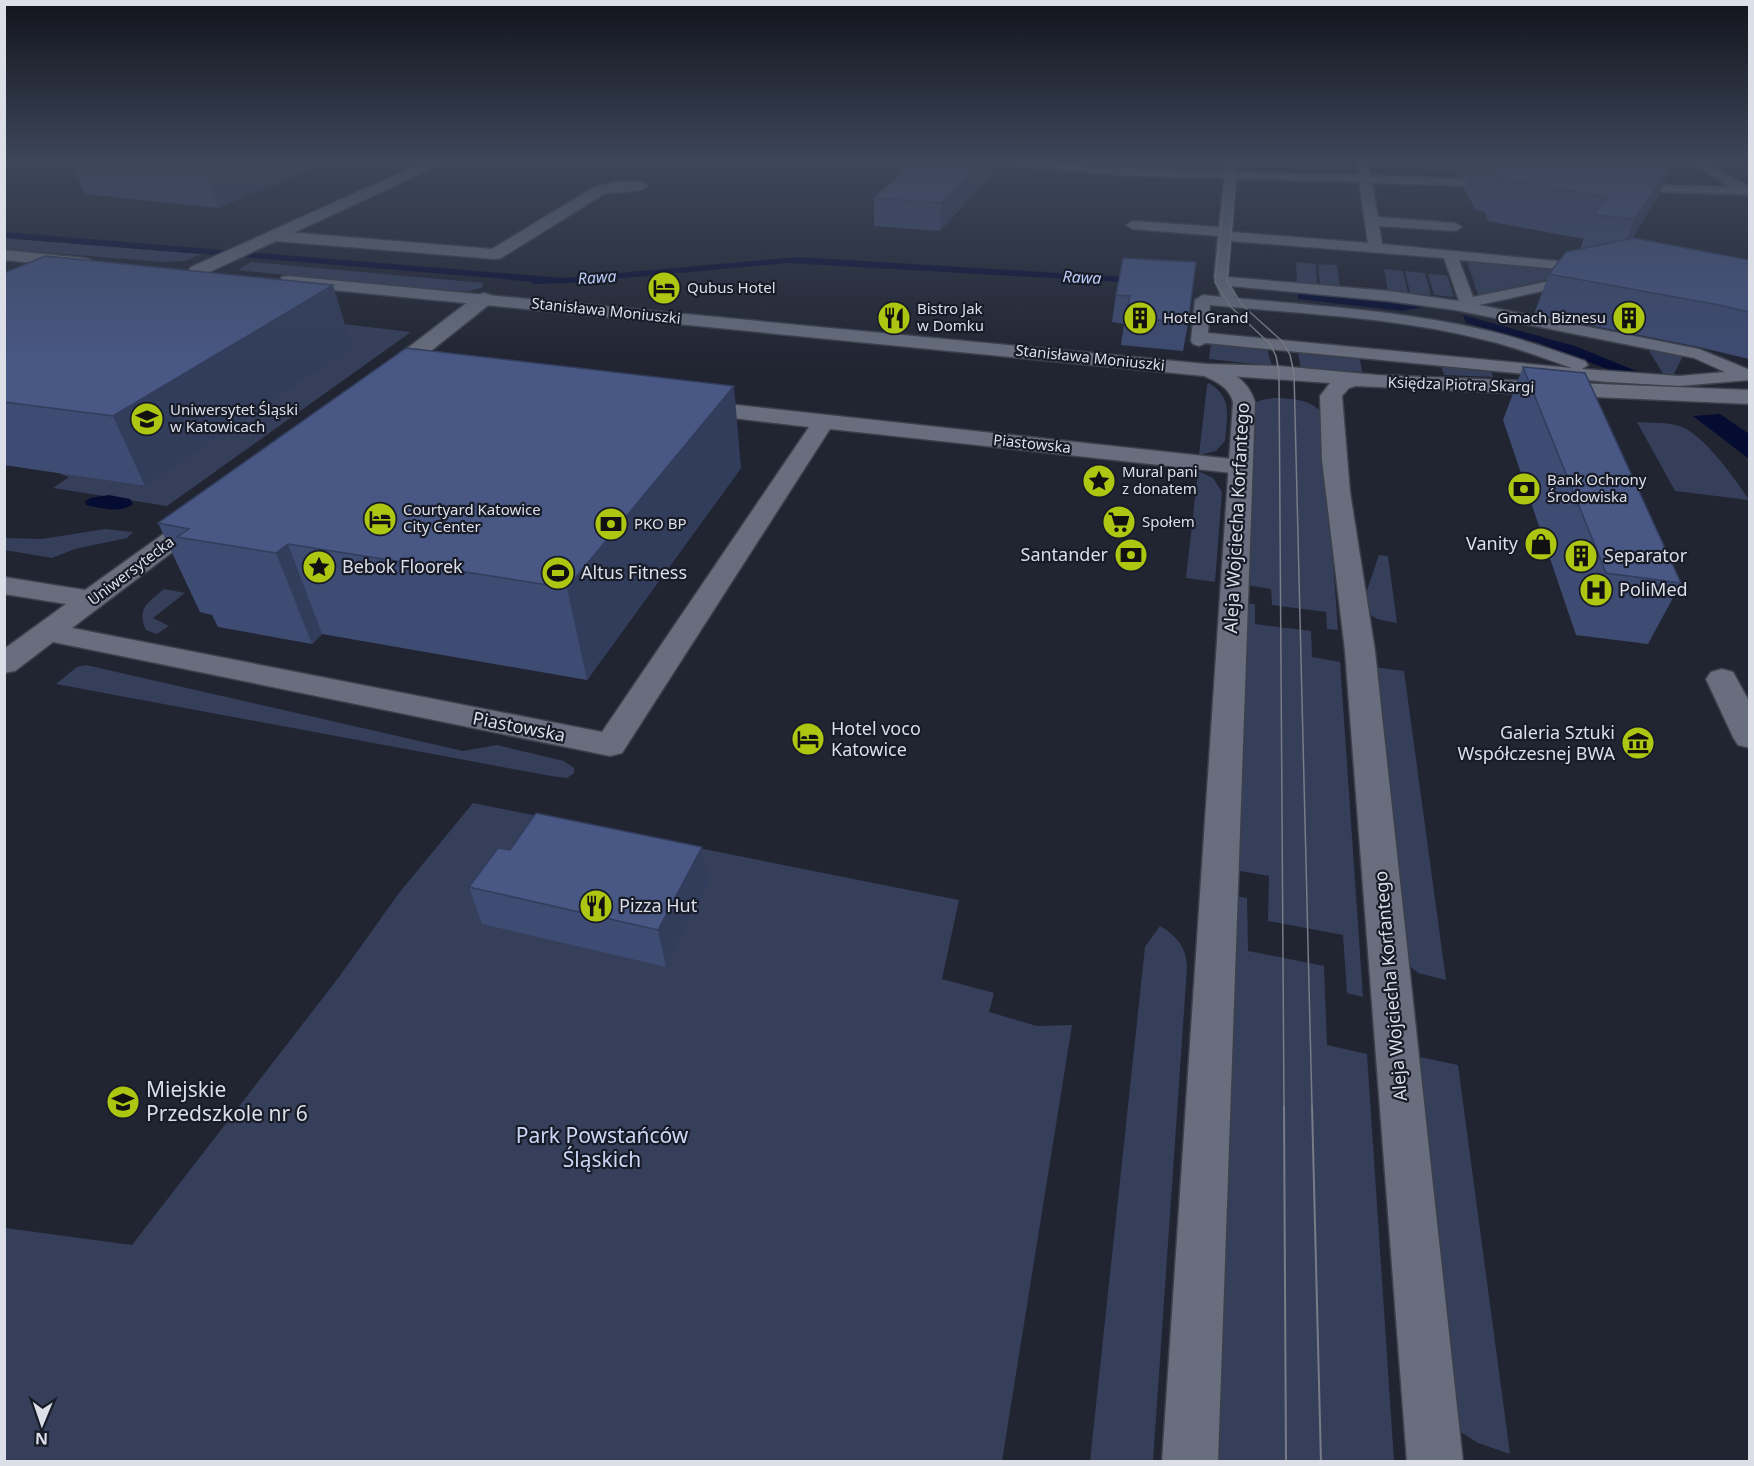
<svg xmlns="http://www.w3.org/2000/svg" width="1754" height="1466" font-family="'Noto Sans',sans-serif">
  <style>
    .green { fill: #353f5a }
    .water { fill: #050c32 }
    .lines { fill: none; stroke-linecap: round; stroke-linejoin: round }
    .pedestrian-casing { stroke: #3c404b; stroke-width: 3 }
    .minor-casing { stroke: #3c404b; stroke-width: 3 }
    .tertiary-casing { stroke: #3c404b; stroke-width: 3 }
    .pedestrian { fill: #686e7e; fill-rule: evenodd }
    .minor { fill: #686e7e; fill-rule: evenodd }
    .tertiary { fill: #686e7e; fill-rule: evenodd }
    .tram-far1 { stroke: #787c87; stroke-width: 1.5 }
    .tram { stroke: #787c87; stroke-width: 2 }
    .wall { fill: #3e4b72 }
    .shaded-wall { fill: #323d5c }
    .building { fill: #485784; stroke: #323d5c; stroke-width: 1.5 }
    .labels { text-anchor: middle; stroke-width: 4.5; stroke-linejoin: round; paint-order: stroke }
    .far-poi-label { font-size: 15px; fill: #dcdfe8; stroke: #171c28; text-anchor: start }
    .far-street-label { font-size: 15px; fill: #dcdfe8; stroke: #171c28 }
    .far-water-label { font-size: 16px; font-style: italic; fill: #bcccf8; stroke: #171c28 }
    .street-label { font-size: 18px; fill: #dcdfe8; stroke: #171c28 }
    .poi-label { font-size: 18px; fill: #dcdfe8; stroke: #171c28; text-anchor: start }
    .near-poi-label { font-size: 21px; fill: #dcdfe8; stroke: #171c28; text-anchor: start }
    .near-park-label { font-size: 21px; fill: #ccd7f5; stroke: #171c28 }
  </style>
  <rect width="100%" height="100%" fill="#212532"/>
  <path class="green" d="M4 238 201 254 185 261 161 262 5 249Z
    M251 262 484 283 481 288 470 291H438L238 270Z
    M1296 262 1316 264 1317 285 1297 283Z
    M1467 262 1583 272 1478 295Z
    M1318 264 1337 265 1340 287 1320 285Z
    M1384 269 1403 271 1408 293 1388 291Z
    M1405 271 1425 273 1431 295 1410 293Z
    M1428 274 1447 275 1454 297 1434 295Z
    M326 322 411 332 167 506 53 488 69 477 60 474 74 465 81 476 145 486 351 347Z
    M1211 343 1267 349 1272 366 1209 359Z
    M1648 349 1684 354 1672 378 1665 377Z
    M1298 352 1360 358 1362 372 1301 369Z
    M1441 366 1491 371 1493 377 1444 375Z
    M1209 383C1233 398 1227 416 1225 441L1216 451 1199 455 1207 385Z
    M1273 398C1289 398 1313 399 1322 414L1338 630 1327 629 1326 612 1272 605 1271 589 1246 585 1253 404 1261 400Z
    M1637 422C1651 423 1666 422 1679 426 1702 432 1737 481 1749 500L1675 491Z
    M1198 471 1213 478 1222 492 1215 582 1186 578Z
    M105 529 133 532 127 538 75 549 52 558 5 550V538L42 539Z
    M1379 555 1388 556 1397 623 1377 619 1368 613 1365 596Z
    M164 589 185 593 153 618 169 626 157 634 146 630C136 608 148 603 164 589Z
    M1245 603 1255 604V624L1311 631 1312 657 1340 662 1363 997 1347 993 1343 935 1268 921 1269 876 1235 870Z
    M86 665 463 751 497 745 564 761 574 768V773L567 778 551 776 56 684 77 667Z
    M1373 667 1404 671 1446 980 1418 973 1409 965Z
    M473 803 959 900 942 979 994 993 989 1012 1037 1026 1072 1025 1002 1461 5 1462V1228L132 1245 339 977 399 893Z
    M1234 896 1247 898 1248 951 1324 966 1327 1045 1367 1054 1394 1461 1215 1462Z
    M1160 926C1177 936 1187 948 1187 968L1153 1461H1090L1145 947Z
    M1415 1056 1458 1065 1510 1454 1478 1443 1456 1429Z"/>
  <path class="water" d="M4 232 562 278 797 257 1191 281 1190 286 788 263 570 283 533 284 531 282 495 278 5 238Z
    M1298 292 1423 307 1403 311 1298 299Z
    M1463 315 1575 346 1646 375 1615 372 1539 343 1466 323Z
    M1720 414 1749 434V459L1693 416Z
    M109 495 130 499 133 504C120 514 100 508 86 505L85 502 90 498Z"/>
  <g class="lines">
    <defs>
      <path id="pedestrian" d="M977 160H1023L1128 168 1225 171 1226 160H1238L1237 172 1358 175 1356 160H1368L1370 175 1507 180 1509 183 1503 187 1372 183 1378 217 1455 223 1462 227 1455 231 1379 226 1382 244 1598 265 1600 268 1598 271 1593 272 1459 260 1473 297 1579 275 1586 279 1579 283 1479 305 1699 349 1750 370V380L1679 386 1607 382 1206 343 1199 346 1193 344 1191 341 1195 300 1203 295 1221 297 1214 277 1218 236 1133 229 1126 225 1133 221 1219 227 1224 178 1128 176 983 163ZM1236 179 1359 182 1368 243 1232 232ZM1231 241 1444 258 1459 301 1389 291 1228 277ZM1231 286 1389 301 1455 310 1694 358 1725 372 1679 376 1582 369 1588 365 1585 361C1553 350 1522 339 1489 331 1405 311 1319 306 1234 298L1236 296ZM1210 305C1302 314 1395 317 1485 340 1515 347 1543 358 1572 368L1208 333Z
        M1687 160H1701L1750 187V195L1625 191 1619 187 1625 183 1730 187Z"/>
      <path id="minor" d="M618 181H640L648 186C639 194 616 191 604 194L501 258 495 259 275 241 267 236 275 231 492 249 594 187Z
        M4 250 83 258 89 259 92 263 89 267 83 268 4 260Z
        M484 293 491 295 493 299 491 303 392 382 384 383 376 382 373 377 376 372 477 295Z
        M1207 364 1279 366 1377 375 1750 390V404L1356 386 1349 388 1342 396 1350 492 1375 651 1463 1462H1407L1345 651 1322 460 1320 396 1330 383 1200 374 1196 370 1200 366Z
        M691 400 1241 460 1250 462 1253 467 1250 472 1241 474 830 429 622 753 610 756 53 642 15 671 4 673V649L66 604 4 594V577L85 590 194 512 203 509 212 512 216 517 212 522 72 628 602 732 809 427 683 412 680 407 683 402Z
        M1722 669 1733 672 1750 703V748L1738 745 1733 737 1706 679 1711 672Z"/>
      <path id="tertiary" d="M428 160H446L444 163 203 275H191L188 271 191 267Z
        M288 276 1207 364C1229 369 1248 379 1255 402L1218 1462H1162L1233 402C1229 387 1217 382 1204 376L282 285 279 281 282 277Z"/>
    </defs>
    <use href="#pedestrian" class="pedestrian-casing"/>
    <use href="#minor" class="minor-casing"/>
    <use href="#tertiary" class="tertiary-casing"/>
    <use href="#pedestrian" class="pedestrian"/>
    <use href="#minor" class="minor"/>
    <use href="#tertiary" class="tertiary"/>
    <path class="tram-far1" d="M970 160 1129 172 1483 184
      M1228 160 1215 282 1230 306 1270 344 1276 356 1279 372 1284 1107
      M1237 160 1227 281 1242 305 1283 342 1290 355 1294 373 1312 1107
      M1645 189 1750 192"/>
    <path class="tram" d="M1284 1106 1286 1462
      M1312 1106 1321 1462"/>
  </g>
  <path class="wall" d="M70 160H332V161L218 208 85 194Z
    M1389 160H1674L1659 194 1632 238 1749 266V359L1699 347 1534 314 1549 274 1580 249 1584 239 1488 221 1484 211H1476L1464 188 1467 177 1458 176 1455 171 1391 167Z
    M992 174 940 231 874 226V198Z
    M1123 258 1188 323 1183 351 1121 345 1124 324 1112 322 1116 295Z
    M4 273 352 347 145 486 4 465Z
    M1523 367 1681 583 1648 644 1576 635 1503 420Z
    M741 468 587 680 322 634 312 644 218 627 212 615 200 612 158 523Z
    M708 884 666 967 482 924 469 887Z"/>
  <path class="shaded-wall" d="M230 160H332V161L218 208 205 169Z
    M983 160H993L992 174 940 231 941 203Z
    M1673 160H1674L1659 194 1617 264 1635 219Z
    M333 285 352 347 145 486 113 416Z
    M734 386 741 468 587 680 567 588Z
    M288 544 322 634 312 644 276 553Z
    M702 847 708 884 666 967 658 930Z"/>
  <path class="building" d="M107 160H230L205 169Z
    M915 160H983L941 203 874 198Z
    M1483 160H1629L1635 164 1638 160H1673L1635 219 1593 215 1607 197 1502 179 1498 170 1489 169Z
    M1634 238 1749 260 1748 266H1749V312L1719 305 1549 274 1566 252Z
    M45 256 333 285 113 416 4 402V273Z
    M1123 258 1196 262 1188 323 1125 317 1130 296 1116 295Z
    M406 348 734 386 567 588 288 544 276 553 177 537 189 529 158 523Z
    M1523 367 1585 373 1681 583 1606 573Z
    M536 813 702 847 658 930 469 887 498 848 510 850Z"/>
  <linearGradient id="sky" x2="0" y2="1"><stop stop-color="#12141c"/><stop offset="0.44" stop-color="#3d465a"/><stop offset="1" stop-color="#3d465a" stop-opacity="0"/></linearGradient>
  <rect width="1754" height="365" fill="url(#sky)"/>
  <defs>
    <symbol id="hotel-disc" viewBox="-11 -11 22 22"><circle r="9.5" fill="#acc611" stroke="#171c28"/><path d="M-6-4.5h1.5V1H6V5H4.5V3h-9V5H-6ZM-4 0a1.8 1.8 0 1 1 3.6 0ZM.5 0V-2.5h3Q6-2.5 6 0Z" fill="#111"/></symbol>
    <symbol id="restaurant-disc" viewBox="-11 -11 22 22"><circle r="9.5" fill="#acc611" stroke="#171c28"/><path d="M-5-6h1v4h1v-4h1v4h1v-4h1v5L-1.5 .5V6h-2V.5L-5-1ZM5-6V6H3V1.5H1.5Q1.5-4 5-6Z" fill="#111"/></symbol>
    <symbol id="building-disc" viewBox="-11 -11 22 22"><circle r="9.5" fill="#acc611" stroke="#171c28"/><path d="M-4-6H4V6H1V3H-1V6H-4ZM-2.5-4.3h1.7v1.8h-1.7ZM.8-4.3h1.7v1.8H.8ZM-2.5-1h1.7V.8h-1.7ZM.8-1h1.7V.8H.8Z" fill="#111"/></symbol>
    <symbol id="university-disc" viewBox="-11 -11 22 22"><circle r="9.5" fill="#acc611" stroke="#171c28"/><path d="M0-5L7-2L0 1L-7-2ZM-4 1L0 2.5L4 1V4Q0 6-4 4Z" fill="#111"/></symbol>
    <symbol id="sight-disc" viewBox="-11 -11 22 22"><circle r="9.5" fill="#acc611" stroke="#171c28"/><path d="M0-6L1.8-2.2L6-1.7L2.9 1.2L3.7 5.4L0 3.3L-3.7 5.4L-2.9 1.2L-6-1.7L-1.8-2.2Z" fill="#111"/></symbol>
    <symbol id="bank-disc" viewBox="-11 -11 22 22"><circle r="9.5" fill="#acc611" stroke="#171c28"/><path d="M-6-4H6V4H-6ZM0-2.3a2.3 2.3 0 1 0 0 4.6a2.3 2.3 0 1 0 0-4.6Z" fill="#111"/></symbol>
    <symbol id="supermarket-disc" viewBox="-11 -11 22 22"><circle r="9.5" fill="#acc611" stroke="#171c28"/><path d="M-6-5.5h2.5l.6 2H6L4.5 2H-2.5L-4.4-4H-6ZM-1.5 3.2a1.3 1.3 0 1 0 .1 0ZM3 3.2a1.3 1.3 0 1 0 .1 0Z" fill="#111"/></symbol>
    <symbol id="shop-disc" viewBox="-11 -11 22 22"><circle r="9.5" fill="#acc611" stroke="#171c28"/><path d="M-5-2.5h2.3a2.7 3.5 0 0 1 5.4 0H5L5.5 6h-11ZM-1.5-2.5h3a1.5 2.3 0 0 0-3 0Z" fill="#111"/></symbol>
    <symbol id="stadium-disc" viewBox="-11 -11 22 22"><circle r="9.5" fill="#acc611" stroke="#171c28"/><path d="M0-5a6.5 5 0 1 0 0 10a6.5 5 0 1 0 0-10ZM-3.5-1.8h7v3.6h-7Z" fill="#111"/></symbol>
    <symbol id="hospital-disc" viewBox="-11 -11 22 22"><circle r="9.5" fill="#acc611" stroke="#171c28"/><path d="M-5-5h3v3.5h4V-5h3V5h-3V1.5h-4V5h-3Z" fill="#111"/></symbol>
    <symbol id="museum-disc" viewBox="-11 -11 22 22"><circle r="9.5" fill="#acc611" stroke="#171c28"/><path d="M0-6L6-3V-2H-6V-3ZM-5-1h2V3h-2ZM-1-1h2V3h-2ZM3-1h2V3H3ZM-6 4H6V6H-6Z" fill="#111"/></symbol>
    <symbol id="school-disc" viewBox="-11 -11 22 22"><circle r="9.5" fill="#acc611" stroke="#171c28"/><path d="M0-5L7-2L0 1L-7-2ZM-4 1L0 2.5L4 1V4Q0 6-4 4Z" fill="#111"/></symbol>
  </defs>
  <g fill-rule="evenodd">
    <use href="#hotel-disc" x="645" y="269" width="38" height="38"/>
    <use href="#restaurant-disc" x="875" y="299" width="38" height="38"/>
    <use href="#building-disc" x="1121" y="299" width="38" height="38"/>
    <use href="#building-disc" x="1610" y="299" width="38" height="38"/>
    <use href="#university-disc" x="128" y="400" width="38" height="38"/>
    <use href="#sight-disc" x="1080" y="462" width="38" height="38"/>
    <use href="#bank-disc" x="1505" y="470" width="38" height="38"/>
    <use href="#hotel-disc" x="361" y="500" width="38" height="38"/>
    <use href="#supermarket-disc" x="1100" y="503" width="38" height="38"/>
    <use href="#bank-disc" x="592" y="505" width="38" height="38"/>
    <use href="#shop-disc" x="1522" y="525" width="38" height="38"/>
    <use href="#bank-disc" x="1112" y="536" width="38" height="38"/>
    <use href="#building-disc" x="1562" y="537" width="38" height="38"/>
    <use href="#sight-disc" x="300" y="548" width="38" height="38"/>
    <use href="#stadium-disc" x="539" y="554" width="38" height="38"/>
    <use href="#hospital-disc" x="1577" y="571" width="38" height="38"/>
    <use href="#hotel-disc" x="789" y="720" width="38" height="38"/>
    <use href="#museum-disc" x="1619" y="724" width="38" height="38"/>
    <use href="#restaurant-disc" x="577" y="887" width="38" height="38"/>
    <use href="#school-disc" x="104" y="1083" width="38" height="38"/>
  </g>
  <g class="labels">
    <g class="far-poi-label">
      <text x="687" y="293">Qubus Hotel</text>
      <text x="917" y="314">Bistro Jak<tspan x="917" dy="17">w Domku</tspan></text>
      <text x="1163" y="323">Hotel Grand</text>
      <text x="1606" y="323" text-anchor="end">Gmach Biznesu</text>
      <text x="170" y="415">Uniwersytet Śląski<tspan x="170" dy="17">w Katowicach</tspan></text>
      <text x="1122" y="477">Mural pani<tspan x="1122" dy="17">z donatem</tspan></text>
      <text x="1547" y="485">Bank Ochrony<tspan x="1547" dy="17">Środowiska</tspan></text>
      <text x="403" y="515">Courtyard Katowice<tspan x="403" dy="17">City Center</tspan></text>
      <text x="1142" y="527">Społem</text>
      <text x="634" y="529">PKO BP</text>
    </g>
    <g class="far-street-label">
      <text transform="translate(606 311) rotate(6)" y="5">Stanisława Moniuszki</text>
      <text transform="translate(1090 358) rotate(6)" y="5">Stanisława Moniuszki</text>
      <text transform="translate(1461 385) rotate(2)" y="5">Księdza Piotra Skargi</text>
      <text transform="translate(1032 444) rotate(6)" y="5">Piastowska</text>
      <text transform="translate(131 571) rotate(-37)" y="5">Uniwersytecka</text>
    </g>
    <g class="far-water-label">
      <text transform="translate(597 277) rotate(-4)" y="6">Rawa</text>
      <text transform="translate(1082 277) rotate(3)" y="6">Rawa</text>
    </g>
    <g class="street-label">
      <text transform="translate(1237 518) rotate(-87)" y="6">Aleja Wojciecha Korfantego</text>
      <text transform="translate(519 727) rotate(11)" y="6">Piastowska</text>
      <text transform="translate(1391 986) rotate(-95)" y="6">Aleja Wojciecha Korfantego</text>
    </g>
    <g class="poi-label">
      <text x="1518" y="550" text-anchor="end">Vanity</text>
      <text x="1108" y="561" text-anchor="end">Santander</text>
      <text x="1604" y="562">Separator</text>
      <text x="342" y="573">Bebok Floorek</text>
      <text x="581" y="579">Altus Fitness</text>
      <text x="1619" y="596">PoliMed</text>
      <text x="831" y="735">Hotel voco<tspan x="831" dy="21">Katowice</tspan></text>
      <text x="1615" y="739" text-anchor="end">Galeria Sztuki<tspan x="1615" dy="21">Współczesnej BWA</tspan></text>
      <text x="619" y="912">Pizza Hut</text>
    </g>
    <g class="near-poi-label">
      <text x="146" y="1097">Miejskie<tspan x="146" dy="24">Przedszkole nr 6</tspan></text>
    </g>
    <g class="near-park-label">
      <text x="602" y="1143">Park Powstańców<tspan x="602" dy="24">Śląskich</tspan></text>
    </g>
  </g>
  <rect width="1754" height="1466" fill="none" stroke="#dcdfe8" stroke-width="12"/>
  <g transform="translate(42 1424) rotate(182)" stroke="#171c28" stroke-width="4.5" paint-order="stroke">
  <path d="M0-4.5L10 22L0 15L-10 22Z" fill="#dcdfe8"/>
  <text y="-9" font-size="16" font-weight="bold" text-anchor="middle" fill="#dcdfe8">N</text>
  </g>
</svg>
